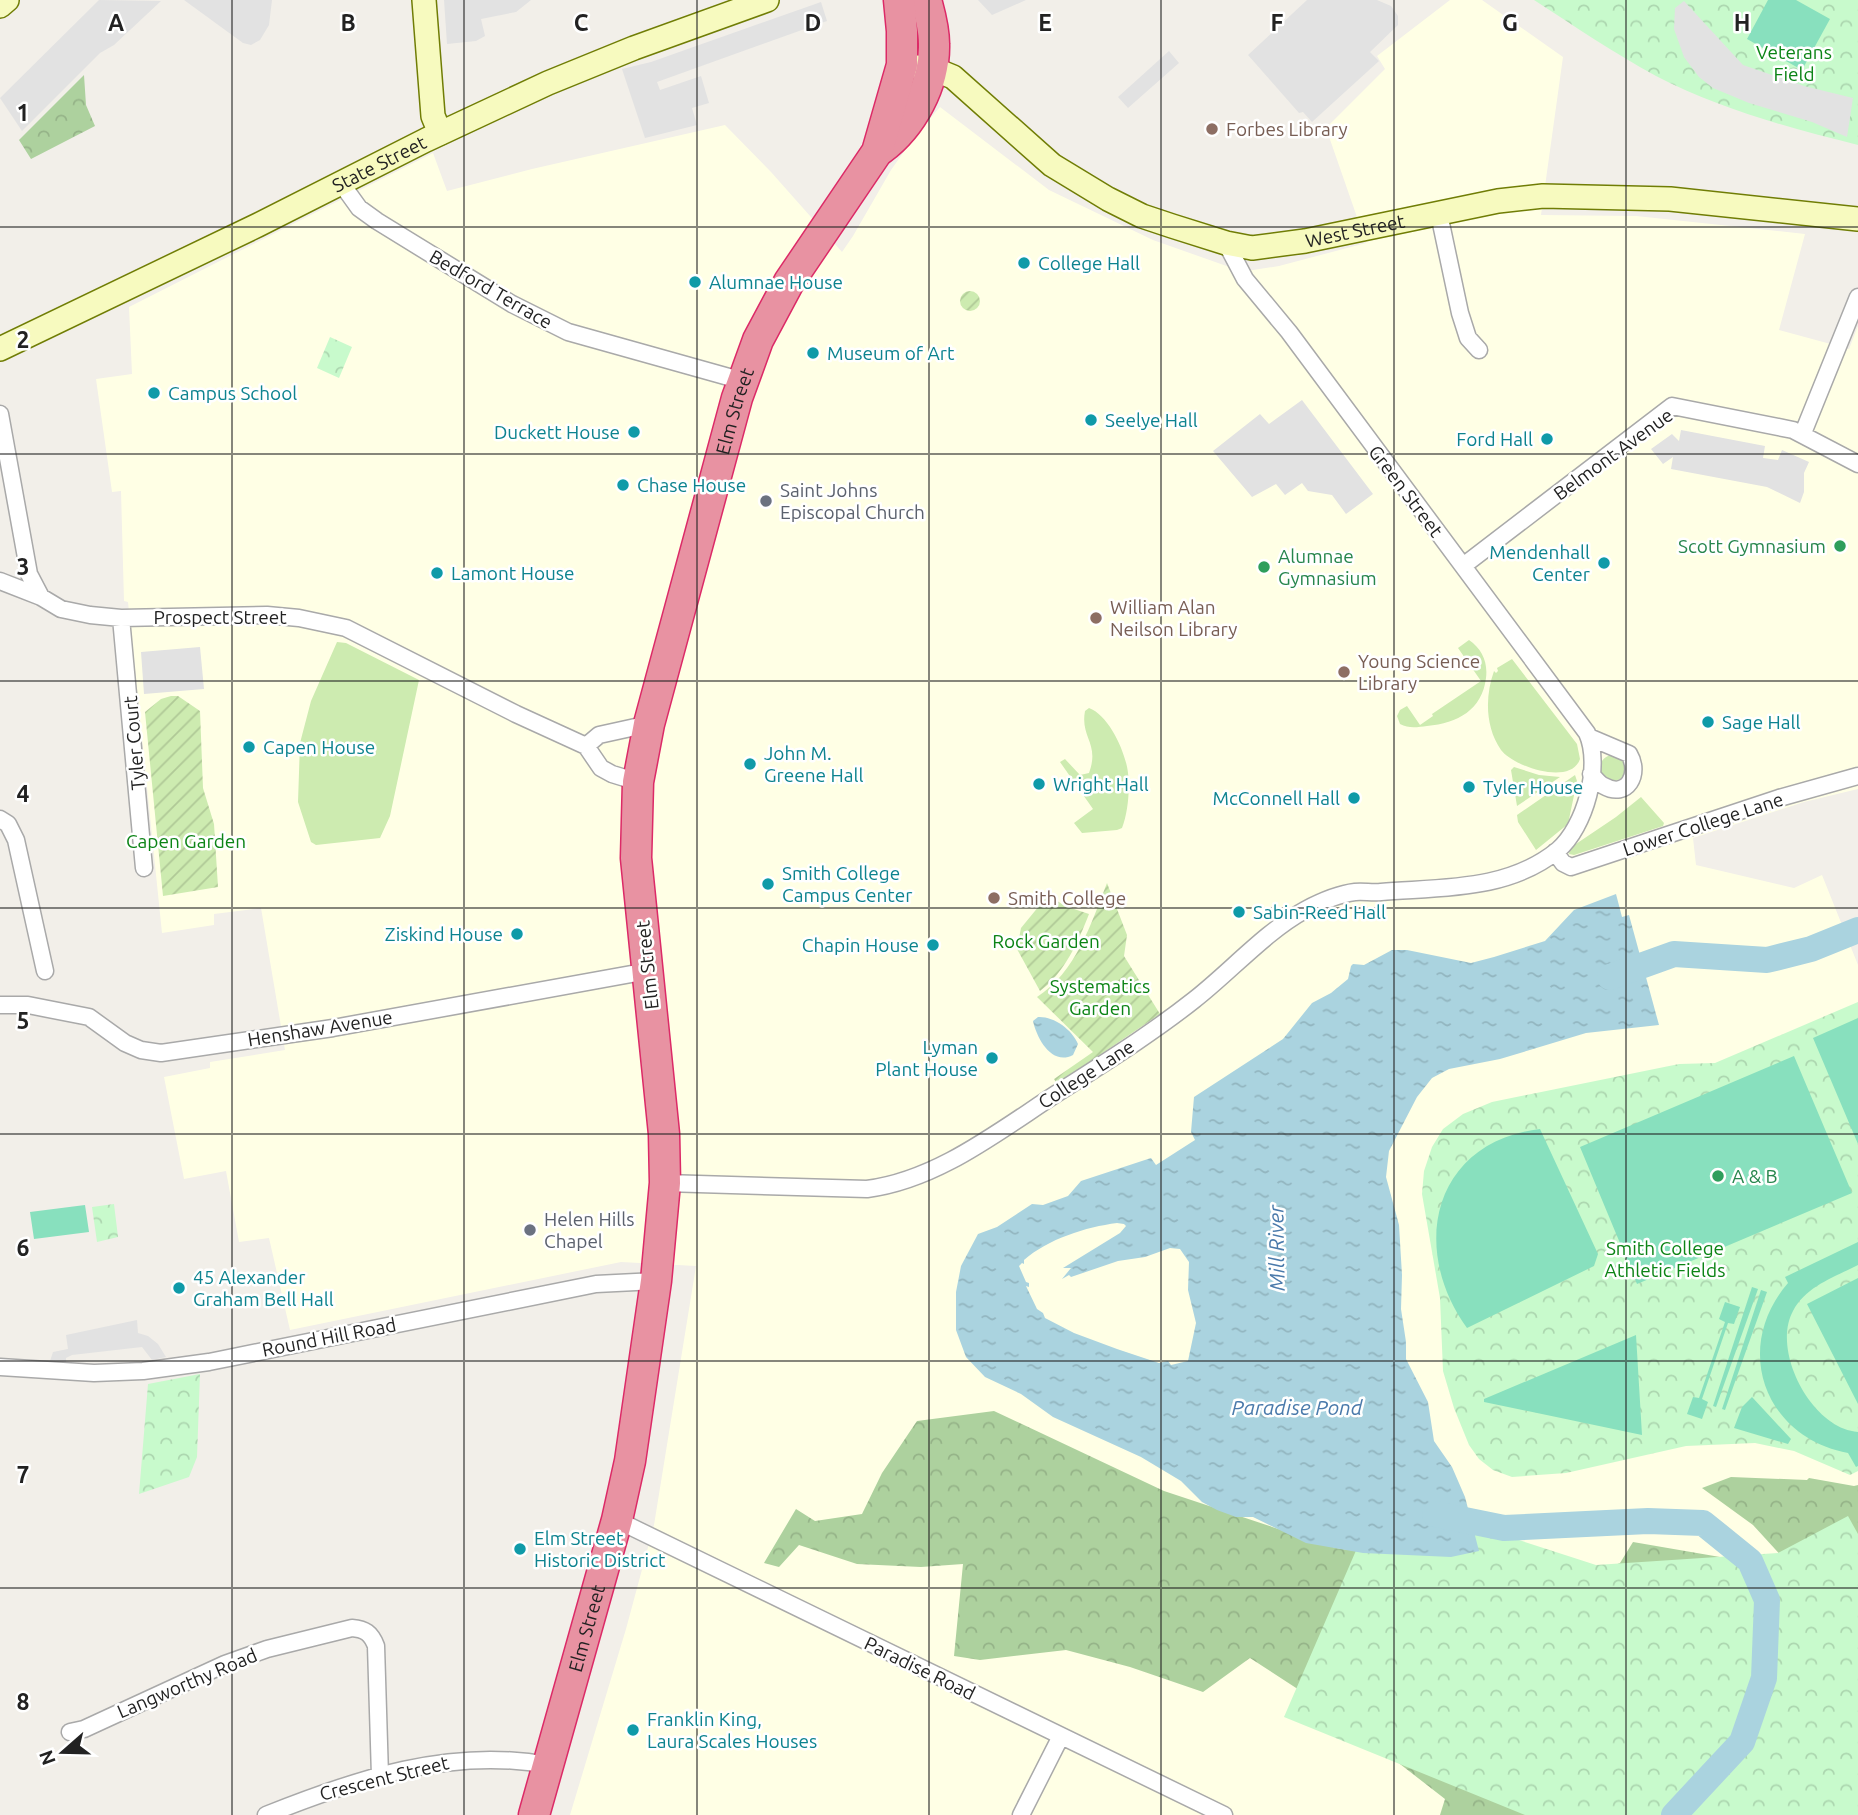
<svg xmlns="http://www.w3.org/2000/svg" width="1858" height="1815" font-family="Ubuntu,sans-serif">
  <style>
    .education { fill: #ffffe5 }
    .grass { fill: #cdebb0 }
    .forest { fill: url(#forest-crowns) }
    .park { fill: url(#park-crowns) }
    .garden { fill: url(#garden-furrows) }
    .pitch { fill: #88e0be }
    .parking { fill: #e2e2e2 }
    .water { fill: url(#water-ripples); fill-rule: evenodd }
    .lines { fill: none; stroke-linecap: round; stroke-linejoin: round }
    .river { stroke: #aad3df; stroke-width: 26 }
    .street-casing { stroke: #a9a9a9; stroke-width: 19 }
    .secondary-casing { stroke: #707d05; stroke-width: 26 }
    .highway-casing { stroke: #dc2a67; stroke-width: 33 }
    .street { stroke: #fff; stroke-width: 16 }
    .secondary { stroke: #f7fabf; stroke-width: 23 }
    .highway { stroke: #e892a2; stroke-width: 30 }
    .grid { fill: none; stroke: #222; stroke-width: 2; stroke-opacity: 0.55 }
    .education-dot { fill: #8d6e63; stroke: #fff; stroke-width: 2.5 }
    .culture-dot { fill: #0f9aa8; stroke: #fff; stroke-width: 2.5 }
    .worship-dot { fill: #6b7280; stroke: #fff; stroke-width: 2.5 }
    .leisure-dot { fill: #2e9e5b; stroke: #fff; stroke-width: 2.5 }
    .labels { text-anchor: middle; stroke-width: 5; stroke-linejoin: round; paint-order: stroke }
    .park-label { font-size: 19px; fill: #0c8416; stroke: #fff }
    .education-label { font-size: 19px; fill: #785e54; stroke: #fff; text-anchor: start }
    .street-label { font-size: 19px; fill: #222; stroke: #fff }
    .culture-label { font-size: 19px; fill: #0d838f; stroke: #fff; text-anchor: start }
    .worship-label { font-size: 19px; fill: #5b616d; stroke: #fff; text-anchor: start }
    .leisure-label { font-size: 19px; fill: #27864d; stroke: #fff; text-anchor: start }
    .water-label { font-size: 21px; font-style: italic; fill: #4a7aab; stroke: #fff }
    .grid-label { font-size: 23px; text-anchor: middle; font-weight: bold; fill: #222; stroke: #fff; stroke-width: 5; stroke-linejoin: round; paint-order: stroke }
  </style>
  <defs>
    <pattern id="forest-crowns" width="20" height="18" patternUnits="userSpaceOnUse" patternTransform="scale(1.75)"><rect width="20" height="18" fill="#add19e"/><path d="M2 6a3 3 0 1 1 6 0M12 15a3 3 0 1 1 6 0" fill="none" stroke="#95b388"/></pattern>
    <pattern id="park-crowns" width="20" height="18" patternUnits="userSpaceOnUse" patternTransform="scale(1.75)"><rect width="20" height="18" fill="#c8facc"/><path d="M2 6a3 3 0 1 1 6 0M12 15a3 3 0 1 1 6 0" fill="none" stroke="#acd6af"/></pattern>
    <pattern id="garden-furrows" width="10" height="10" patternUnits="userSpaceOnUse" patternTransform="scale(1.75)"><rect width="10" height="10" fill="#cdebb0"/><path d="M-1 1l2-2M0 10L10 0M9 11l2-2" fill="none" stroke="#b0c997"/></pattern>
    <pattern id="water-ripples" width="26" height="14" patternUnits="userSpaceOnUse" patternTransform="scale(1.75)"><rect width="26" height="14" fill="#aad3df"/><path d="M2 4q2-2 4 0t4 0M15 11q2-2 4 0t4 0" fill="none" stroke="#92b5bf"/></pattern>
  </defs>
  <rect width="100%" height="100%" fill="#f2efe9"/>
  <path class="education" d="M1450 0H1482L1563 57 1541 215 1636 216 1805 234 1779 330 1849 349 1858 326V789L1804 802 1693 838 1696 865 1794 888 1822 875 1858 965V1705L1668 1815H570L626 1629 654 1525 696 1266 621 1262 290 1330 269 1238 239 1242 226 1171 184 1179 164 1077 210 1068V1062L285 1050 261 908 214 914V925L162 933 128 602 124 601 121 491 112 492 96 379 132 374 129 307 433 153 447 191 532 169 725 125 771 172 842 252 853 236 891 170 915 136 940 107 1049 190 1153 240 1235 269 1253 270 1279 266 1366 243 1326 128 1385 69 1377 56Z"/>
  <path class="grass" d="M1469 640C1482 649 1488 662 1486 678 1482 710 1458 723 1427 726 1418 727 1409 729 1400 724L1397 716 1400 710 1407 706 1420 725 1433 716 1432 714 1481 681 1458 648Z
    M337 642 346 643 419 680 390 816 380 838 316 845 311 842 298 802 300 743 311 701Z
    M1512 659 1577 744 1580 759C1571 786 1514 767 1501 750 1485 727 1485 696 1494 671L1496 673 1498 671 1497 668Z
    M1089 708C1109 715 1126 753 1128 773 1130 789 1128 813 1122 828L1117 830 1082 833 1074 823 1093 809 1060 762 1065 759 1080 775 1089 773C1100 743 1080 738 1085 711Z
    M1600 768a13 13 0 1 1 26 0a13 13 0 1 1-26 0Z
    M1514 767 1539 775 1560 777 1517 806 1511 770Z
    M1575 775 1577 781 1568 824 1536 850 1518 822 1517 815Z
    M1641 797 1664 823 1663 826 1574 855 1569 854 1570 848 1616 817Z"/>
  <path class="forest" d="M84 75 86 105 95 126 31 159 19 140Z
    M994 1411 1164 1491 1336 1548 1571 1583 1620 1563 1633 1542 1720 1557 1627 1815H1440L1445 1799 1333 1712 1250 1658 1203 1692 1130 1667 1066 1650 980 1660 954 1656 963 1564 921 1567 857 1564 799 1545 779 1567 764 1563 796 1509 815 1521 862 1514 882 1473 917 1421Z
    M1731 1477 1807 1480 1809 1478 1854 1486 1858 1485V1815L1809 1586 1753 1525 1702 1488Z"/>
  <path class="park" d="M1534 0H1858V145C1789 128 1720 109 1656 76 1614 53 1574 26 1534 0Z
    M330 337 352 347 339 378 317 368Z
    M1858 1002V1471L1850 1475 1794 1451 1755 1443 1686 1446 1566 1473 1512 1477 1493 1470 1479 1459 1469 1445 1454 1408 1443 1371 1440 1298 1422 1194 1424 1171 1432 1147 1443 1129 1463 1114 1492 1102 1679 1064 1715 1063Z
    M114 1204 118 1237 97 1242 92 1207Z
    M200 1374 197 1457 189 1477 139 1494 148 1384Z
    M1380 1495 1596 1565 1778 1553 1848 1516 1858 1534V1815H1525L1284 1717Z"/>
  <path class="garden" d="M960 301a10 10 0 1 1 20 0a10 10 0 1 1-20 0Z
    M171 696H178L200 711 203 788 214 824 218 887 163 896 145 712 161 699Z
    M1107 883 1127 935 1124 956 1160 1014 1057 1084 1054 1079 1093 1052 1037 997C1076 972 1091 924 1107 883Z
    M1048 895 1065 906 1089 914C1079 940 1064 974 1040 991L1017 949 1021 928Z"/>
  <path class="pitch" d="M1768 0H1796L1830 19 1802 70 1747 39Z
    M1858 1018V1144L1813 1038Z
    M1794 1056 1852 1193 1637 1284 1580 1147Z
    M1540 1129 1598 1254 1594 1266 1467 1328C1409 1248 1433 1142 1540 1129Z
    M85 1205 89 1232 34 1239 30 1212Z
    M1858 1242V1265C1835 1277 1806 1286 1793 1311 1771 1351 1812 1429 1858 1432V1466L1856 1467 1848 1453C1764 1437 1732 1348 1788 1283L1785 1277Z
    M1858 1278V1404L1807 1304Z
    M1752 1287 1758 1289 1716 1407 1713 1406Z
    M1761 1290 1767 1292 1725 1410 1722 1409Z
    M1725 1302 1740 1307 1734 1324 1728 1323 1702 1399 1708 1402 1702 1419 1687 1414 1693 1397 1699 1398 1725 1322 1719 1319Z
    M1636 1335 1642 1435 1484 1402V1399Z
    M1752 1397 1791 1439 1788 1444 1734 1428 1742 1407Z"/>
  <path class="parking" d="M99 0 161 1 114 45 100 53 22 131 0 98Z
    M184 0H272L269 25 260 40 251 45 243 43Z
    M444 0H531L516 12 481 19 485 36 476 41 447 44Z
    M978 0H1026L992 15Z
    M1307 0H1377L1391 6 1398 16V25L1370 52 1379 61 1312 122 1303 112 1299 113 1248 55Z
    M1684 1 1743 65 1804 86 1853 98 1847 137 1812 122 1749 103 1713 88 1699 77 1684 57 1674 29 1675 8Z
    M821 2 827 21 657 82 660 90 701 76 709 103 692 108 697 125 645 138 622 69 651 62Z
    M1169 51 1179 63 1128 108 1118 97Z
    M1302 400 1373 494 1346 514 1332 495 1308 491 1302 483 1285 495 1276 484 1252 497 1213 451 1260 414 1269 424Z
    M1681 430 1765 446 1763 458 1778 460 1782 450 1809 462 1804 473V492L1800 503 1767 487 1671 469 1673 457 1663 464 1651 449 1672 434 1679 441Z
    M200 647 204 689 144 694 141 652Z
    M137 1320 138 1333 148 1336 158 1344 166 1357 152 1360 142 1347 72 1355 66 1358V1365L49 1364 53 1352 68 1349 66 1335Z"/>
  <path class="water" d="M1616 894 1622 917 1629 915 1659 1025 1586 1033 1500 1059 1449 1069 1432 1078 1417 1097 1389 1151 1386 1177 1399 1225 1402 1275 1401 1309 1406 1342V1359L1428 1402 1434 1441 1452 1467 1465 1497 1479 1551 1451 1557 1363 1553 1306 1543 1253 1517H1236L1217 1510 1202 1502 1181 1481 1141 1457 1053 1417 1021 1394 985 1377 966 1357 956 1330V1292L961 1266 978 1234 997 1227 1032 1204 1043 1205 1068 1196 1081 1181 1151 1158 1156 1165 1195 1140 1191 1132 1194 1097 1283 1039 1312 1003 1331 993 1348 979 1351 966 1353 964 1364 965 1392 950H1407L1471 963 1494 957 1545 941 1574 910ZM1117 1223 1124 1224 1126 1226 1120 1233 1063 1268H1071L1062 1279 1069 1275 1071 1277 1118 1261 1145 1257 1170 1248 1180 1249 1189 1262 1188 1290 1196 1323 1188 1361 1171 1365 1168 1361 1159 1363 1117 1349 1074 1333 1045 1318 1043 1313 1037 1309 1026 1286 1029 1287V1283L1026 1282 1019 1266 1022 1263 1024 1264V1260C1048 1239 1086 1227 1117 1223Z
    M1038 1017C1053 1016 1072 1029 1078 1044L1073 1055C1052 1066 1037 1039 1033 1021Z"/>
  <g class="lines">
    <path class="river" d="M1610 977 1674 954 1767 960 1811 949 1858 930
      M1435 1514 1504 1528 1648 1521 1703 1523 1750 1561 1767 1600 1764 1678 1742 1742 1674 1815"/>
    <defs>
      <path id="street" d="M341 183 359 208 377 221 512 304 568 332 743 381
        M1439 214 1460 313 1468 338 1479 350
        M0 414 29 574 41 597
        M1803 433 1858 297
        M1463 566 1672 406 1793 430 1858 464
        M0 581 41 597 61 609 90 615 121 618 267 615 299 618 346 628 516 714 586 746 601 768 612 774 638 782
        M121 618 144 868
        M1589 737 1629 754C1641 774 1627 799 1604 786 1599 784 1595 778 1591 774
        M586 746 599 735 649 724
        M0 819 8 824 16 840 45 971
        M1555 852 1563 863 1571 867 1779 798 1858 776
        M0 1005H28L89 1017 125 1043 141 1050 161 1053 333 1028 648 971
        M665 1183 867 1189C938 1180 1000 1130 1059 1092 1104 1063 1151 1034 1194 1000 1230 972 1265 932 1305 910 1320 902 1338 894 1355 892 1363 891 1372 893 1381 892 1442 887 1508 891 1558 850 1585 827 1602 766 1587 733L1289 332 1245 279 1226 243
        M0 1367 94 1373 143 1371 209 1362 596 1284 656 1281
        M617 1520 1224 1815
        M70 1732 84 1729 225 1664 267 1649 352 1628C365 1629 371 1633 376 1646L380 1776
        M266 1815C356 1779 450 1747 548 1765
        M1021 1815 1061 1736"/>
      <g id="secondary">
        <path d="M424 0 433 116 440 133"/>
        <path d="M0 6 7 0"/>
        <path id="s1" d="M916 67 931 68 953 77 1052 165 1108 199 1142 216 1172 226 1226 243 1252 248 1305 241 1498 201 1543 196 1670 199 1858 219"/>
        <path id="s2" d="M0 349 258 225 426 140 548 83 634 48 767 0"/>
      </g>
      <g id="highway">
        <path d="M881 149C912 126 935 84 934 44 934 29 930 14 926 0"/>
        <path id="s3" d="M534 1815 617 1520 630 1461 656 1281 665 1183 664 1134 636 858 638 782 649 724 737 398 758 340 789 282 877 152 902 65V31L899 0"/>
      </g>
    </defs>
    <use href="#street" class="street-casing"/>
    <use href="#secondary" class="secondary-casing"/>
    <use href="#highway" class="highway-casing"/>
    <use href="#street" class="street"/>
    <use href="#secondary" class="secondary"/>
    <use href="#highway" class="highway"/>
  </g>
  <path class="grid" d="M232 0V1815M464 0V1815M697 0V1815M929 0V1815M1161 0V1815M1394 0V1815M1626 0V1815M0 227H1858M0 454H1858M0 681H1858M0 908H1858M0 1134H1858M0 1361H1858M0 1588H1858"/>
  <g class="education-dot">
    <circle cx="1212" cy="129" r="7"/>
    <circle cx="1096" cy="618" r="7"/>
    <circle cx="1344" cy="672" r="7"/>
    <circle cx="994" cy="898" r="7"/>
  </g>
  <g class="culture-dot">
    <circle cx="1024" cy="263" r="7"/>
    <circle cx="695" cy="282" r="7"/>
    <circle cx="813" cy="353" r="7"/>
    <circle cx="154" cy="393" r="7"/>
    <circle cx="1091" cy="420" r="7"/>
    <circle cx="634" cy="432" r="7"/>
    <circle cx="1547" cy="439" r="7"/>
    <circle cx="623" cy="485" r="7"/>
    <circle cx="1604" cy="563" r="7"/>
    <circle cx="437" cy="573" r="7"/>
    <circle cx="1708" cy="722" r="7"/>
    <circle cx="249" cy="747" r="7"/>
    <circle cx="750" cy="764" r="7"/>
    <circle cx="1039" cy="784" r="7"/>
    <circle cx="1469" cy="787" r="7"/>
    <circle cx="1354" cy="798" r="7"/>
    <circle cx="768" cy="884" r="7"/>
    <circle cx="1239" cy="912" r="7"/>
    <circle cx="517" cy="934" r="7"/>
    <circle cx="933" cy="945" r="7"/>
    <circle cx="992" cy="1058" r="7"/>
    <circle cx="179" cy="1288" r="7"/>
    <circle cx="520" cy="1549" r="7"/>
    <circle cx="633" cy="1730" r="7"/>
  </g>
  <g class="worship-dot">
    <circle cx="766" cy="501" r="7"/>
    <circle cx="530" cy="1230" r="7"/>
  </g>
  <g class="leisure-dot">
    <circle cx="1840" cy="546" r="7"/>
    <circle cx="1264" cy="567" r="7"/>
    <circle cx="1718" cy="1176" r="7"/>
  </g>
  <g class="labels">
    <g class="park-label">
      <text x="1794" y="59">Veterans<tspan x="1794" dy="22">Field</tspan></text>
      <text x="186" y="848">Capen Garden</text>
      <text x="1046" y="948">Rock Garden</text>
      <text x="1100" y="993">Systematics<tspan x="1100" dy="22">Garden</tspan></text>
      <text x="1665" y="1255">Smith College<tspan x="1665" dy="22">Athletic Fields</tspan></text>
    </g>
    <g class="education-label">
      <text x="1226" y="136">Forbes Library</text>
      <text x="1110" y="614">William Alan<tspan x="1110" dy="22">Neilson Library</tspan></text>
      <text x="1358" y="668">Young Science<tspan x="1358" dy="22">Library</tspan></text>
      <text x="1008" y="905">Smith College</text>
    </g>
    <g class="street-label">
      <text dy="7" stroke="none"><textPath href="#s2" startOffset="422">State Street</textPath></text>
      <text dy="7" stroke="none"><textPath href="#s1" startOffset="494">West Street</textPath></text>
      <text transform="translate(491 289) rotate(30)" y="7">Bedford Terrace</text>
      <text dy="7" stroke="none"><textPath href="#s3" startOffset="1433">Elm Street</textPath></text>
      <text transform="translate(1613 454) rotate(-36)" y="7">Belmont Avenue</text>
      <text transform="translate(1406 491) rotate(53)" y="7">Green Street</text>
      <text x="220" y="624">Prospect Street</text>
      <text transform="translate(134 743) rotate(-95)" y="7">Tyler Court</text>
      <text transform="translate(1703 824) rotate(-18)" y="7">Lower College Lane</text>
      <text transform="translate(647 965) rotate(-96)" y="7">Elm Street</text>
      <text transform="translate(320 1028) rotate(-9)" y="7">Henshaw Avenue</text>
      <text transform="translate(1086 1074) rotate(-33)" y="7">College Lane</text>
      <text transform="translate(329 1337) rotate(-11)" y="7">Round Hill Road</text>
      <text dy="7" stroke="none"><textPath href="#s3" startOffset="194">Elm Street</textPath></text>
      <text transform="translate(920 1668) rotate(26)" y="7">Paradise Road</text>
      <text transform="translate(187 1683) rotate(-23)" y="7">Langworthy Road</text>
      <text transform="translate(384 1778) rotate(-14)" y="7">Crescent Street</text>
    </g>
    <g class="culture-label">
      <text x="1038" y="270">College Hall</text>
      <text x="709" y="289">Alumnae House</text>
      <text x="827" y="360">Museum of Art</text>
      <text x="168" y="400">Campus School</text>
      <text x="1105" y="427">Seelye Hall</text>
      <text x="620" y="439" text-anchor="end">Duckett House</text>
      <text x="1533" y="446" text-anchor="end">Ford Hall</text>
      <text x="637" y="492">Chase House</text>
      <text x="1590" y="559" text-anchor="end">Mendenhall<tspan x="1590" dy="22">Center</tspan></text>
      <text x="451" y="580">Lamont House</text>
      <text x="1722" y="729">Sage Hall</text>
      <text x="263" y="754">Capen House</text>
      <text x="764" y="760">John M.<tspan x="764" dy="22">Greene Hall</tspan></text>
      <text x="1053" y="791">Wright Hall</text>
      <text x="1483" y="794">Tyler House</text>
      <text x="1340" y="805" text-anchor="end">McConnell Hall</text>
      <text x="782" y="880">Smith College<tspan x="782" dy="22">Campus Center</tspan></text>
      <text x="1253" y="919">Sabin-Reed Hall</text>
      <text x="503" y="941" text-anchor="end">Ziskind House</text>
      <text x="919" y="952" text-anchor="end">Chapin House</text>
      <text x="978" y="1054" text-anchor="end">Lyman<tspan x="978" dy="22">Plant House</tspan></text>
      <text x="193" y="1284">45 Alexander<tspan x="193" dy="22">Graham Bell Hall</tspan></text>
      <text x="534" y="1545">Elm Street<tspan x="534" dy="22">Historic District</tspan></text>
      <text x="647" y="1726">Franklin King,<tspan x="647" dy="22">Laura Scales Houses</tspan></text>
    </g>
    <g class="worship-label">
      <text x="780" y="497">Saint Johns<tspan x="780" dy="22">Episcopal Church</tspan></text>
      <text x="544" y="1226">Helen Hills<tspan x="544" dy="22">Chapel</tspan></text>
    </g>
    <g class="leisure-label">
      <text x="1826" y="553" text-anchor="end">Scott Gymnasium</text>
      <text x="1278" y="563">Alumnae<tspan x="1278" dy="22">Gymnasium</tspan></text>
      <text x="1732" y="1183">A &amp; B</text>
    </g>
    <g class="water-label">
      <text transform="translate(1277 1248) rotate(-91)" y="7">Mill River</text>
      <text x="1297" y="1415">Paradise Pond</text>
    </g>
  </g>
  <g class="grid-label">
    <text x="116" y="31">A</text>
    <text x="348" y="31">B</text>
    <text x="581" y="31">C</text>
    <text x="813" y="31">D</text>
    <text x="1045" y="31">E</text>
    <text x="1277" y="31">F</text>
    <text x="1510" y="31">G</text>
    <text x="1742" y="31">H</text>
    <text x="23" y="121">1</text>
    <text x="23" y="348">2</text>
    <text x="23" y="575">3</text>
    <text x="23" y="802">4</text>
    <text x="23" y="1029">5</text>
    <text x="23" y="1256">6</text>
    <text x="23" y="1483">7</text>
    <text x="23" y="1710">8</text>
  </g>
  <g transform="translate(63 1752) rotate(250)" stroke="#ffffff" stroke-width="5" paint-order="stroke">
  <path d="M0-5L12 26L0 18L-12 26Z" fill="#222222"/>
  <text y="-10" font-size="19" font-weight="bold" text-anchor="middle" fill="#222222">N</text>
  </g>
</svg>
